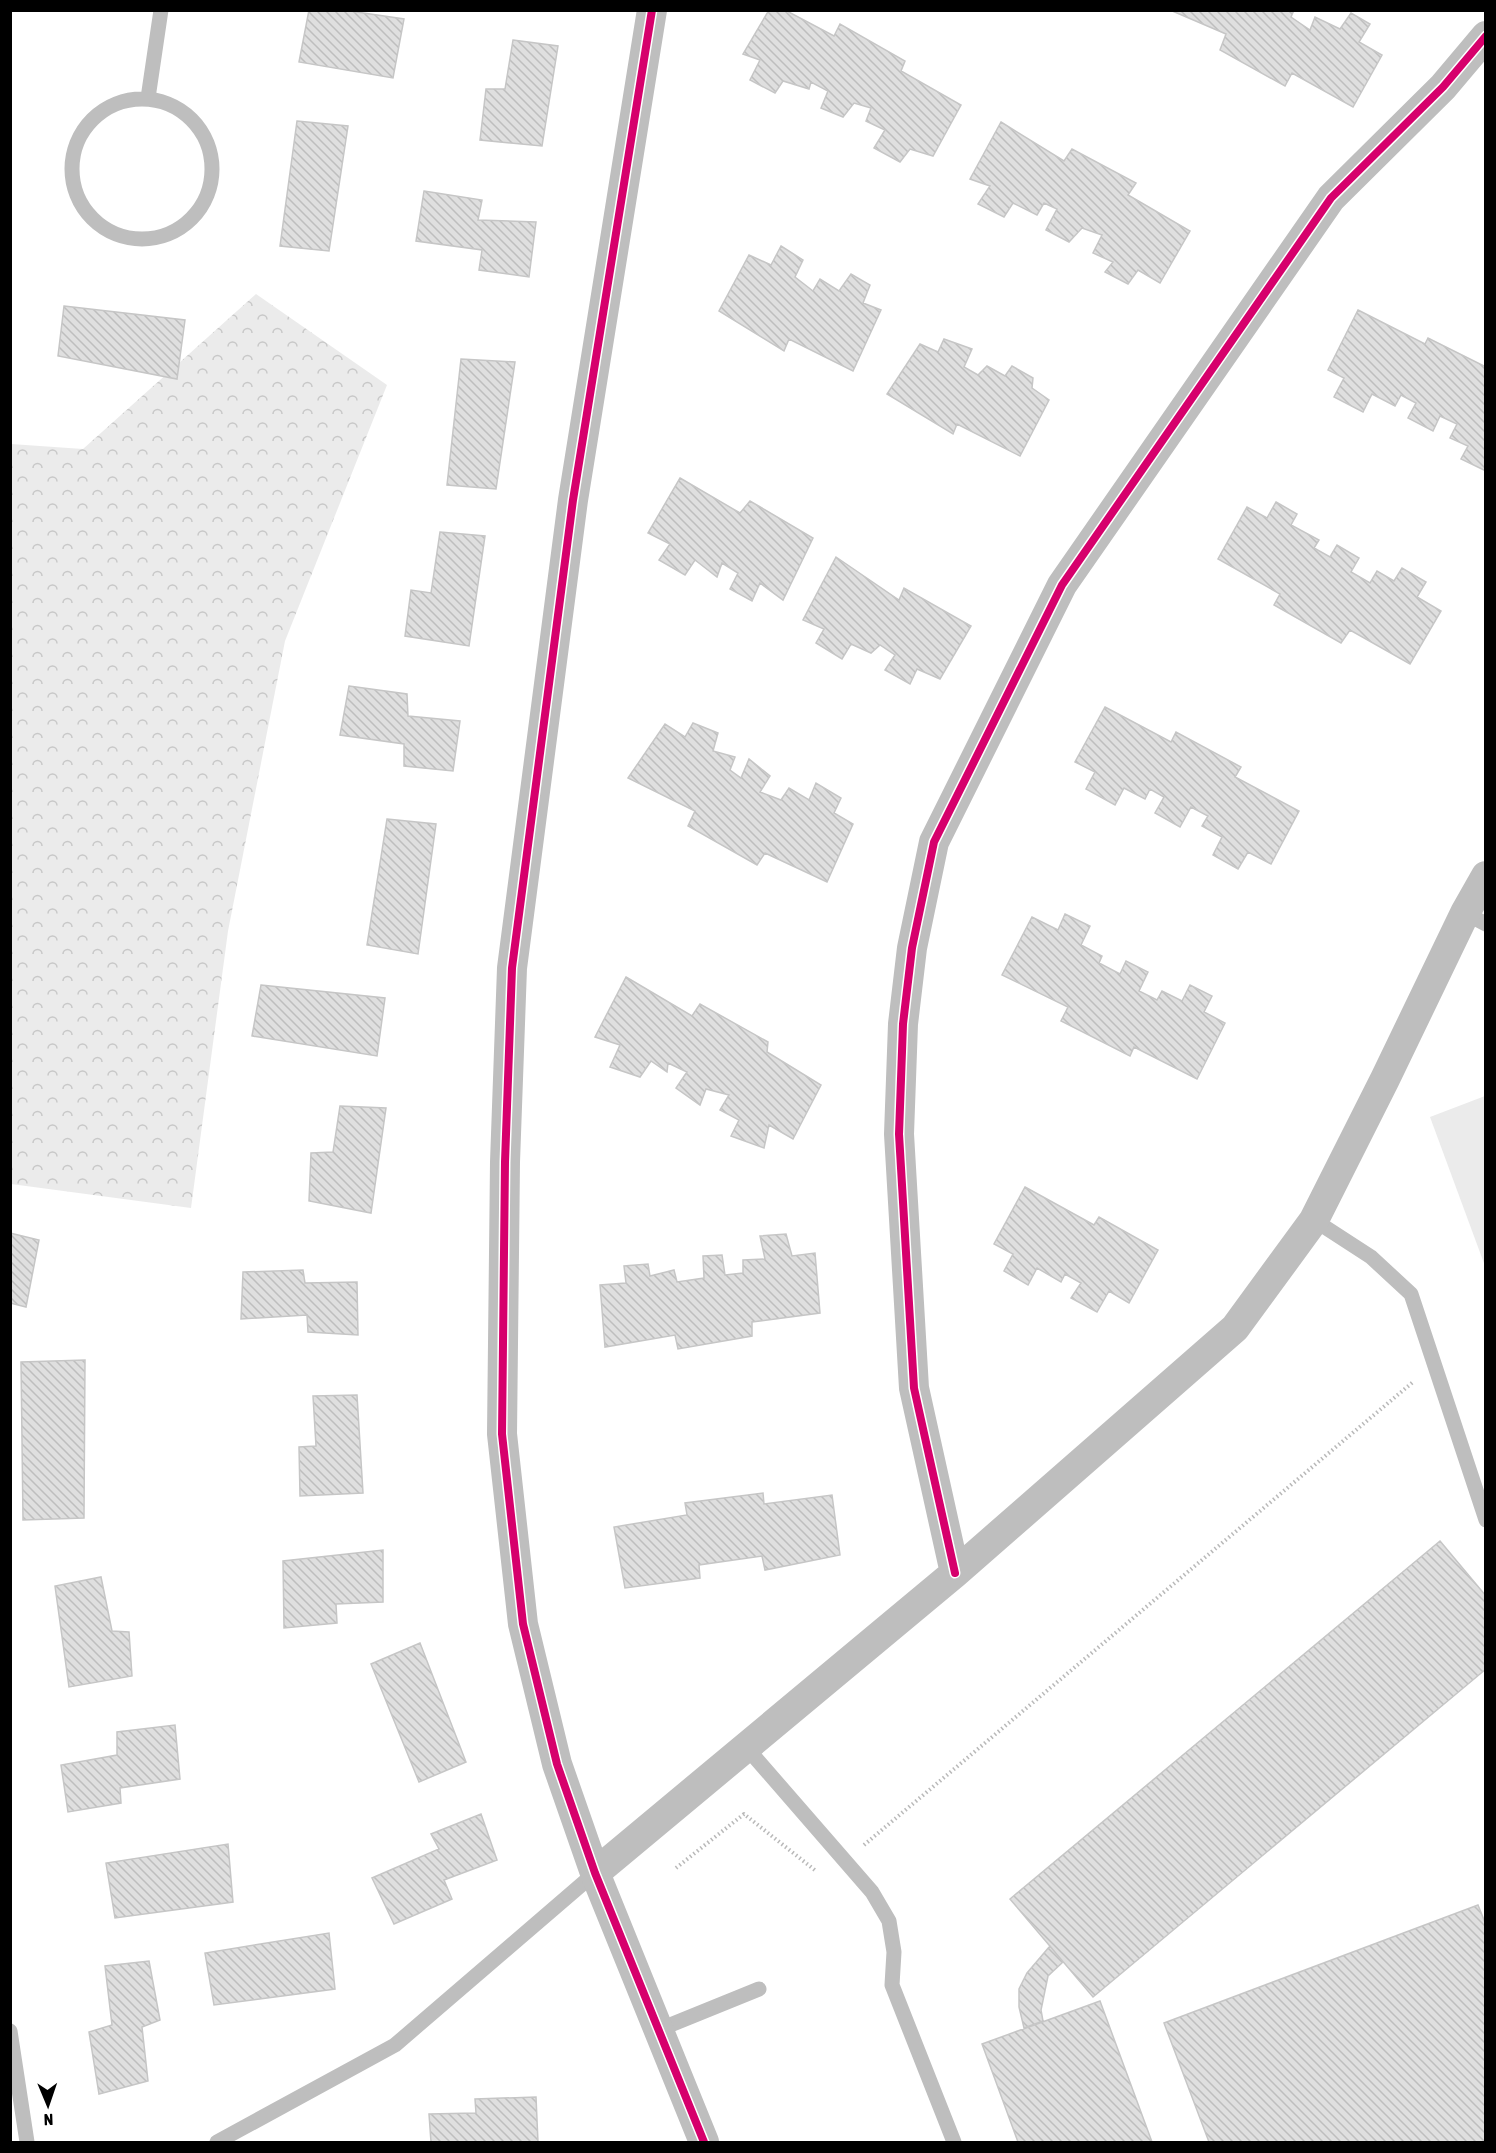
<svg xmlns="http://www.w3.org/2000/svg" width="1496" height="2153" font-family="'Asap Condensed',sans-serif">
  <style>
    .forest { fill: url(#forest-crowns) }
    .pitch { fill: #ebebeb }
    .building { fill: url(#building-back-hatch); stroke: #c6c6c6; stroke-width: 1.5 }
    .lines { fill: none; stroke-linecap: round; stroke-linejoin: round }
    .path { stroke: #b9b9b9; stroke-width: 4; stroke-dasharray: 1.5 3; stroke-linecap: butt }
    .lane { stroke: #bebebe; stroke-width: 15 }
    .street { stroke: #bebebe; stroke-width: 30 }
    .cycleway-casing { stroke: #fff; stroke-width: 11 }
    .cycleway { stroke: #d6006c; stroke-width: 8 }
  </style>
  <defs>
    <pattern id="forest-crowns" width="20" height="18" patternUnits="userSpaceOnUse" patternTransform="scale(1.5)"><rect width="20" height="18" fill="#ebebeb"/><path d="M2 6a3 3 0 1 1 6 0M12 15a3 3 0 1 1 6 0" fill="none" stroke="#c8c8c8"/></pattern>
    <pattern id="building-back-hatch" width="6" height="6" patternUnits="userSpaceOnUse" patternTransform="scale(1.5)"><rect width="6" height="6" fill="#dfdfdf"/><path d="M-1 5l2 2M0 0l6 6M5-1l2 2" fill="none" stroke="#bebebe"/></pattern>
  </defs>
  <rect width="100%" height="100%" fill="#fff"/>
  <path class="forest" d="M256 294 387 385 285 641 228 931 191 1208 11 1184V444L83 449Z"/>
  <path class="pitch" d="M1485 1096H1486L1485 1266 1430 1117Z"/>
  <path class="building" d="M309 10H343L404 19 393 78 299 62Z
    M769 10H785L834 36 840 24 905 61 901 71 961 105 933 156 910 149 900 162 874 148 885 130 866 121 871 108 854 103 843 117 821 108 828 91 811 82 809 89 783 81 775 93 750 80 760 60 743 54Z
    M1170 10H1294L1291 17 1310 30 1315 17 1340 29 1351 13 1370 24 1359 42 1382 55 1353 107 1292 73 1285 86 1220 50 1226 34Z
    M513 40 558 46 542 146 480 140 486 89H505Z
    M297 121 348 126 329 251 280 246Z
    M1001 122 1064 161 1072 149 1136 183 1128 195 1190 231 1160 283 1138 270 1128 284 1105 272 1113 262 1093 253 1102 235 1082 228 1069 242 1046 230 1057 209 1044 203 1037 215 1013 203 1004 217 978 204 990 186 970 179Z
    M424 191 482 200 478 220 536 222 529 277 479 270 482 250 416 241Z
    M781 246 803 260 795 277 813 291 820 279 839 291 851 274 870 285 863 303 881 310 853 371 789 339 784 351 719 311 749 255 771 265Z
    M64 306 185 320 177 379 58 356Z
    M1358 310 1425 344 1428 338 1486 367V471L1461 459 1468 446 1450 438 1457 424 1440 416 1433 431 1408 418 1416 403 1401 395 1395 406 1372 394 1363 412 1334 397 1344 378 1328 370Z
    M944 339 972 349 964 367 978 375 987 366 1005 376 1012 366 1033 378 1032 388 1049 400 1020 456 957 424 953 434 887 394 920 344 938 352Z
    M461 359 515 362 496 489 447 485Z
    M680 478 740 513 750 501 813 538 783 600 760 583 752 601 730 589 738 573 722 563 717 577 695 560 685 575 659 560 670 544 648 533Z
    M1276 502 1297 514 1291 525 1319 540 1314 548 1330 557 1337 545 1359 558 1351 572 1370 583 1377 571 1394 581 1402 568 1426 582 1417 597 1441 611 1410 664 1350 630 1341 643 1274 605 1280 594 1218 559 1247 507 1267 518Z
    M440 532 485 536 469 646 405 636 411 590 431 593Z
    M836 557 899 600 904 588 971 626 940 679 917 669 910 684 885 670 895 655 880 645 871 653 851 644 842 659 816 643 824 629 803 620Z
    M349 686 407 694 408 716 460 721 453 771 404 766V744L340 735Z
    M1105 707 1171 742 1176 732 1241 767 1235 777 1299 811 1271 864 1248 852 1238 869 1213 855 1222 837 1202 826 1208 816 1191 807 1180 827 1155 813 1164 797 1150 789 1145 799 1124 788 1115 805 1086 789 1095 772 1075 762Z
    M693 723 718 733 713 751 735 757 730 770 741 778 749 759 770 776 760 792 781 800 789 788 809 800 816 783 841 798 834 813 853 824 827 882 765 853 757 865 688 826 695 811 628 778 665 724 685 737Z
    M387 819 436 824 418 954 367 945Z
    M1065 914 1090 926 1081 945 1102 956 1099 963 1120 974 1126 961 1148 972 1139 991 1157 1000 1162 991 1182 1001 1190 985 1212 996 1204 1012 1225 1023 1197 1079 1134 1047 1130 1056 1061 1021 1068 1007 1002 975 1032 917 1058 930Z
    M626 977 692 1016 700 1004 768 1042 767 1052 821 1085 793 1139 769 1125 764 1148 731 1136 739 1120 720 1110 729 1095 706 1089 700 1105 676 1088 687 1072 668 1063 667 1072 651 1061 640 1077 610 1067 620 1045 595 1037Z
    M261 985 385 998 377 1056 252 1036Z
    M340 1106 386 1108 371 1213 309 1201 311 1153 333 1152Z
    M1025 1187 1094 1225 1099 1217 1158 1250 1129 1303 1109 1291 1097 1312 1071 1298 1081 1283 1065 1274 1061 1282 1037 1268 1028 1285 1004 1271 1013 1254 994 1244Z
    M10 1233 39 1240 26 1307 10 1303Z
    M786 1234 792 1256 815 1253 820 1313 752 1322V1336L678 1349 675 1335 605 1347 600 1285 626 1283 624 1266 648 1264 650 1276 674 1270 677 1282 704 1278 703 1256 722 1255 725 1275 743 1273V1260L765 1259 760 1236Z
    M303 1270 305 1283 357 1282 358 1335 308 1332 307 1315 241 1319 243 1272Z
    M85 1360 84 1518 23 1520 21 1362Z
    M357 1395 363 1493 300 1496 299 1447 316 1446 313 1396Z
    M763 1493 764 1504 832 1495 840 1555 765 1570 762 1556 699 1565 700 1578 625 1588 614 1527 687 1515 685 1503Z
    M1440 1541 1486 1596V1669L1093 1997 1010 1899Z
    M383 1550V1602L336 1604 337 1623 284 1628 283 1561Z
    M101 1577 112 1631 129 1632 132 1676 69 1687 55 1586Z
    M420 1643 466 1762 419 1782 371 1664Z
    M175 1725 180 1779 120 1788 121 1803 68 1812 61 1765 117 1755V1732Z
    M481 1814 497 1860 444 1880 452 1899 394 1924 372 1878 439 1849 431 1834Z
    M228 1844 233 1902 115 1918 106 1863Z
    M1478 1905 1486 1925V2142H1209L1164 2023Z
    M329 1933 335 1989 214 2005 205 1953Z
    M1050 1946 1063 1962 1048 1976 1041 2010 1043 2021 1024 2028 1019 2007V1989L1027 1973Z
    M149 1961 160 2020 142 2027 148 2081 99 2094 89 2032 112 2025 105 1966Z
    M1100 2001 1152 2142H1018L982 2044Z
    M536 2097 538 2142H431L429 2114 476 2113 475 2099Z"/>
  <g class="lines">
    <path class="path" d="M864 1845 1413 1382
      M676 1868 744 1814 816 1871"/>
    <path class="lane" d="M148 98 161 10
      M72 169a70 70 0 1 1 140 0a70 70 0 1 1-140 0Z
      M1465 913 1486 924
      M1314 1220 1371 1257 1411 1294 1486 1520
      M746 1747 872 1892 889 1921 894 1952 892 1985 954 2142
      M658 2030 759 1989
      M10 2031 27 2142
      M217 2142 395 2045 595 1873"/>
    <path class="street" d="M652 10 573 500 512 968 505 1162 502 1434 523 1624 557 1764 595 1873 704 2142
      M955 1573 914 1388 899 1134 903 1024 912 948 934 842 1062 585 1331 198 1443 87 1486 36
      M595 1873 955 1573 1235 1328 1314 1220 1385 1079 1465 913 1486 876"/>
    <defs>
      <path id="cycleway" d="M652 10 573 500 512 968 505 1162 502 1434 523 1624 557 1764 595 1873 704 2142
        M955 1573 914 1388 899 1134 903 1024 912 948 934 842 1062 585 1331 198 1443 87 1486 36"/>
    </defs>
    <use href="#cycleway" class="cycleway-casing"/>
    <use href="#cycleway" class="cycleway"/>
  </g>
  <rect width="1496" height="2153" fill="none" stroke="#000000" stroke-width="24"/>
  <g transform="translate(48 2105) rotate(178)" stroke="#ffffff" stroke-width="4.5" paint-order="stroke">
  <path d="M0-4.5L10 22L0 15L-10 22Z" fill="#000000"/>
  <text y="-9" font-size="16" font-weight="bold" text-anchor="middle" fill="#000000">N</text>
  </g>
</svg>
